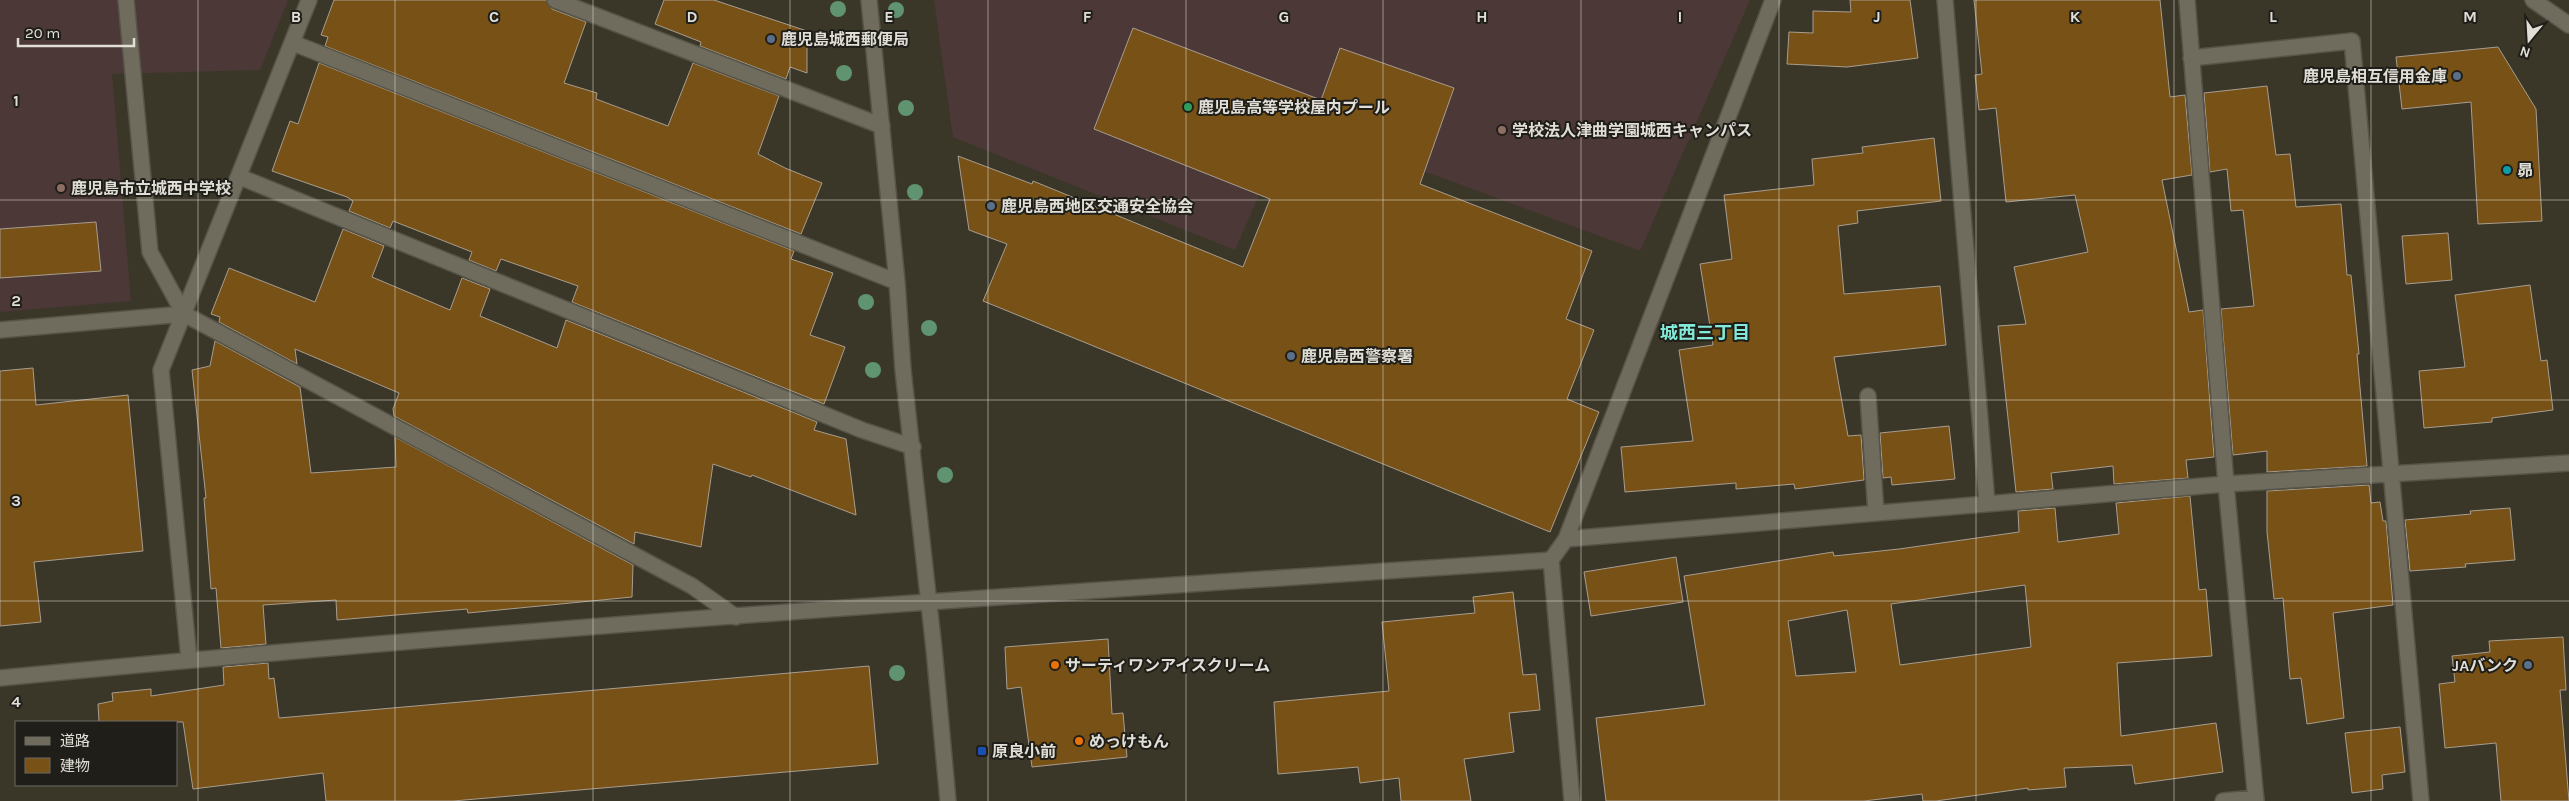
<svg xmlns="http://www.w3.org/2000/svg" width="2569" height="801" font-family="Karla,'Noto Sans JP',sans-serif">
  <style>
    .education { fill: #4d3838 }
    .building { fill: #775115; stroke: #a89d90; fill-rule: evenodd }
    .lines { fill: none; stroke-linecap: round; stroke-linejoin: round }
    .minor-casing { stroke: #565448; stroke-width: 18 }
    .minor { stroke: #6f6c5d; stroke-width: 15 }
    .tree { fill: #60936f }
    .grid { fill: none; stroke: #e0ded6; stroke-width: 1; stroke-opacity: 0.55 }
    .service-dot { fill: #5c6f8a; stroke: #1f1e18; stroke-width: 2 }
    .leisure-dot { fill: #2e9e5b; stroke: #1f1e18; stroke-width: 2 }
    .education-dot { fill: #8d6e63; stroke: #1f1e18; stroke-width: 2 }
    .culture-dot { fill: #0f9aa8; stroke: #1f1e18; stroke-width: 2 }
    .food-dot { fill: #e8710a; stroke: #1f1e18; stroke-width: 2 }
    .transit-dot { fill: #1a4fb4; stroke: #1f1e18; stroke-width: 2 }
    .labels { text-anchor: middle; stroke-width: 4; stroke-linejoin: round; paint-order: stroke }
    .poi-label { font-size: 16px; font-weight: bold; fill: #e0ded6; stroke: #1f1e18; text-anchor: start }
    .neighbourhood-label { font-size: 18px; font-weight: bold; fill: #82e8d7; stroke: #1f1e18 }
    .grid-label { font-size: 16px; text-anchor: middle; font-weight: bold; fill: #e0ded6; stroke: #1f1e18; stroke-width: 4; stroke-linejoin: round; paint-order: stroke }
  </style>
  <rect width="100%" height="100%" fill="#3a3729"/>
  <path class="education" d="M0 0H288L260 70 112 74 131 301 0 312Z
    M934 0H1750L1640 251 1291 122 1235 250 953 137Z"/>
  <path class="building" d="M334 0H546L552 9 586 22 564 83 597 93 596 99 668 126 693 63 779 96 758 154 785 168 822 183 801 234 325 46 328 37 321 35Z
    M664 0H714L807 31V73L790 67 786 79 700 46 701 42 655 24Z
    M1850 0H1910L1918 58 1847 67 1787 64 1789 32 1813 33V11L1851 12Z
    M1974 0H2160L2170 97 2185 95 2192 175 2162 180 2189 312 2203 310 2214 457 2186 460 2188 478 2114 484 2113 466 2051 473 2053 489 2016 492 1998 326 2026 324 2014 267 2088 252 2075 195 2006 202 1996 108 1979 110 1975 75 1982 74Z
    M1133 28 1321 100 1340 48 1454 88 1420 184 1592 251 1566 319 1594 330 1567 399 1599 412 1550 532 983 301 1007 244 969 230 958 156 1032 184 1033 181 1243 267 1270 199 1094 129Z
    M2498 47 2536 109 2542 221 2478 224 2471 102 2402 109 2396 57Z
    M319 63 794 251 791 259 833 273 810 335 845 347 824 404 572 302 578 286 501 259 496 271 469 260 472 252 393 221 390 228 349 211 353 201 347 197 272 171 290 121 298 124Z
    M2267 86 2276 155 2290 154 2296 207 2341 204 2347 275H2351L2359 354H2357L2367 466 2267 472V451L2233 455 2221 309 2254 306 2243 210 2231 211 2227 169 2210 172 2204 93Z
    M1934 138 1941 201 1857 211 1858 223 1838 226 1844 294 1940 286 1946 345 1834 357 1848 436 1861 435 1864 480 1795 489 1794 484 1736 489V483L1625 492 1621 447 1693 441 1679 350 1713 345 1700 264 1732 259 1724 195 1814 185 1812 159 1863 153 1862 147Z
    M96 222 101 271 0 278V229Z
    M343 229 384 246 372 277 450 310 462 278 490 289 480 316 557 348 566 320 817 422 814 430 846 439 856 515 752 475 751 477 713 464 701 547 635 532 634 544 394 416 393 409 399 393 295 349 297 364 219 322 220 317 211 314 229 268 315 302Z
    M2448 233 2452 280 2406 284 2402 236Z
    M2530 285 2541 361 2547 360 2553 410 2492 418V422L2424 428 2419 371 2465 367 2455 295Z
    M215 341 300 387 311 473 396 467 395 437 633 565 632 597 468 613 467 609 337 620 336 600 263 605 266 644 221 648 216 588 211 589 204 498H206L192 370 210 366Z
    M33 368 36 405 128 395 143 551 34 562 41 622 0 626V371Z
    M1949 426 1955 479 1892 485 1891 477 1883 478 1880 433Z
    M2369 485 2371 503 2380 502 2383 521H2386L2393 605 2333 613 2344 718 2307 724 2301 678 2290 679 2283 598 2274 599 2267 532V491Z
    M2190 496 2199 590 2206 589 2212 656 2117 663 2121 736 2216 723 2223 772 2135 784 2132 765 2064 768 2066 787 2028 790V788L1936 801H1923L1922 794 1864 801H1606L1596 718 1705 705 1684 576 1833 552 1834 556 1899 549 2019 532 2018 511 2055 508 2058 542 2119 534 2116 503ZM2025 585 2031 647 1900 665 1891 604ZM1847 610 1856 672 1796 676 1788 621Z
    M2510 508 2515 560 2465 564 2466 567 2410 571 2405 520 2471 514 2470 511Z
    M1676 557 1683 602 1591 616 1584 572Z
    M1513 592 1523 675 1536 674 1540 710 1509 713 1514 752 1464 759 1471 801H1401L1399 778 1360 783 1358 767 1278 774 1274 702 1389 691 1382 622 1475 613 1473 597Z
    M2563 637 2566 690H2560L2569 801H2501L2496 743 2445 748 2439 684 2455 682 2452 656 2490 652 2489 641Z
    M1108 639 1112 714 1123 713 1127 757 1032 767 1021 687 1007 689 1005 647Z
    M268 663 269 679 274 678 279 718 869 666 878 764 453 801H326L323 773 193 789 183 722H99L98 704 113 701 112 693 151 689V696L224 685 223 667Z
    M2400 727 2405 772 2382 775 2383 789 2352 793 2345 733Z"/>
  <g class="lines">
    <defs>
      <path id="minor" d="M126 0 150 252 184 314
        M555 0 882 126
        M869 0 897 282 903 370 934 649 948 801
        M1945 0 1987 503
        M2187 0 2226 484 2256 801
        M2533 0 2569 25
        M293 43 897 282
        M2191 58 2352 41 2421 801
        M240 177 862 430 913 447
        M0 330 184 314 692 586 736 617
        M1868 396 1876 513
        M1566 539 2226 484 2569 463
        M189 659 161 370 309 0
        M0 678C516 628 1034 594 1551 560
        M1572 801 1551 560 1566 539 1773 0
        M2223 801 2256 798"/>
    </defs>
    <use href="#minor" class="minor-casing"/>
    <use href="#minor" class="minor"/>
  </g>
  <g class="tree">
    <circle cx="838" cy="9" r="8"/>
    <circle cx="896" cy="10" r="8"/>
    <circle cx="844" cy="73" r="8"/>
    <circle cx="906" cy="108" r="8"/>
    <circle cx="915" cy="192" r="8"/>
    <circle cx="866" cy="302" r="8"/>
    <circle cx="929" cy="328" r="8"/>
    <circle cx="873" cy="370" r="8"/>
    <circle cx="945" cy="475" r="8"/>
    <circle cx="897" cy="673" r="8"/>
  </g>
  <path class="grid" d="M198 0V801M395 0V801M593 0V801M790 0V801M988 0V801M1186 0V801M1383 0V801M1581 0V801M1779 0V801M1976 0V801M2174 0V801M2371 0V801M0 200H2569M0 400H2569M0 601H2569"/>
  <g class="service-dot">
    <circle cx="771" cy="39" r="5"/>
    <circle cx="2457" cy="76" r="5"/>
    <circle cx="991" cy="206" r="5"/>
    <circle cx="1291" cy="356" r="5"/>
    <circle cx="2528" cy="665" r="5"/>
  </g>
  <circle class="leisure-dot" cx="1188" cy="107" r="5"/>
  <g class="education-dot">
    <circle cx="1502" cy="130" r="5"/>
    <circle cx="61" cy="188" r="5"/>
  </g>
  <circle class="culture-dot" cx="2507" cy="170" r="5"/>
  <g class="food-dot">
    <circle cx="1055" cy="665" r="5"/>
    <circle cx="1079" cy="741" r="5"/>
  </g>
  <rect class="transit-dot" x="977" y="746" width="10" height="10" rx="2.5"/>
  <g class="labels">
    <g class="poi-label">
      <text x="781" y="45">鹿児島城西郵便局</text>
      <text x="2447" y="82" text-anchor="end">鹿児島相互信用金庫</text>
      <text x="1198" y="113">鹿児島高等学校屋内プール</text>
      <text x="1512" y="136">学校法人津曲学園城西キャンパス</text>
      <text x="2517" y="176">昴</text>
      <text x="71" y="194">鹿児島市立城西中学校</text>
      <text x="1001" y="212">鹿児島西地区交通安全協会</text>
      <text x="1301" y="362">鹿児島西警察署</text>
      <text x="1065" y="671">サーティワンアイスクリーム</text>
      <text x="2518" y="671" text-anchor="end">JAバンク</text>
      <text x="1089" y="747">めっけもん</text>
      <text x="992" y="757">原良小前</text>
    </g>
    <g class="neighbourhood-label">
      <text x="1705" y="339">城西三丁目</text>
    </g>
  </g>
  <g class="grid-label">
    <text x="296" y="22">B</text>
    <text x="494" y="22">C</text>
    <text x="692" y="22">D</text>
    <text x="889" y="22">E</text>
    <text x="1087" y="22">F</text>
    <text x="1284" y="22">G</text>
    <text x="1482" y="22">H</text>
    <text x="1680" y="22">I</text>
    <text x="1877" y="22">J</text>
    <text x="2075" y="22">K</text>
    <text x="2273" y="22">L</text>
    <text x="2470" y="22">M</text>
    <text x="16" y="106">1</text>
    <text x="16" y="306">2</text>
    <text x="16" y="506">3</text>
    <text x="16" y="707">4</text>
  </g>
  <rect x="15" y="721" width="162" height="65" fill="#1f1e18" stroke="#6c6b64"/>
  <rect x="25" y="737" width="25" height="8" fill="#6f6c5d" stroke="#6c6b64"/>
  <text x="60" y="746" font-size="15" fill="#e0ded6">道路</text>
  <rect x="25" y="758" width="25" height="15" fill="#775115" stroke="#6c6b64"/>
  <text x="60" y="771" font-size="15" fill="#e0ded6">建物</text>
  <g transform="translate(2529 40) rotate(198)" stroke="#1f1e18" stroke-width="4" paint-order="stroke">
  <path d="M0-4L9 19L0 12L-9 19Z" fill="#e0ded6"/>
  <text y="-8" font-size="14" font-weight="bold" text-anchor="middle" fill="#e0ded6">N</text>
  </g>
  <path d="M18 38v8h116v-8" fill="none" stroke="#e0ded6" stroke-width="2.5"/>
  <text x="25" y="38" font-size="15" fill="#e0ded6" stroke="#1f1e18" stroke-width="4" paint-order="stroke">20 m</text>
</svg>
